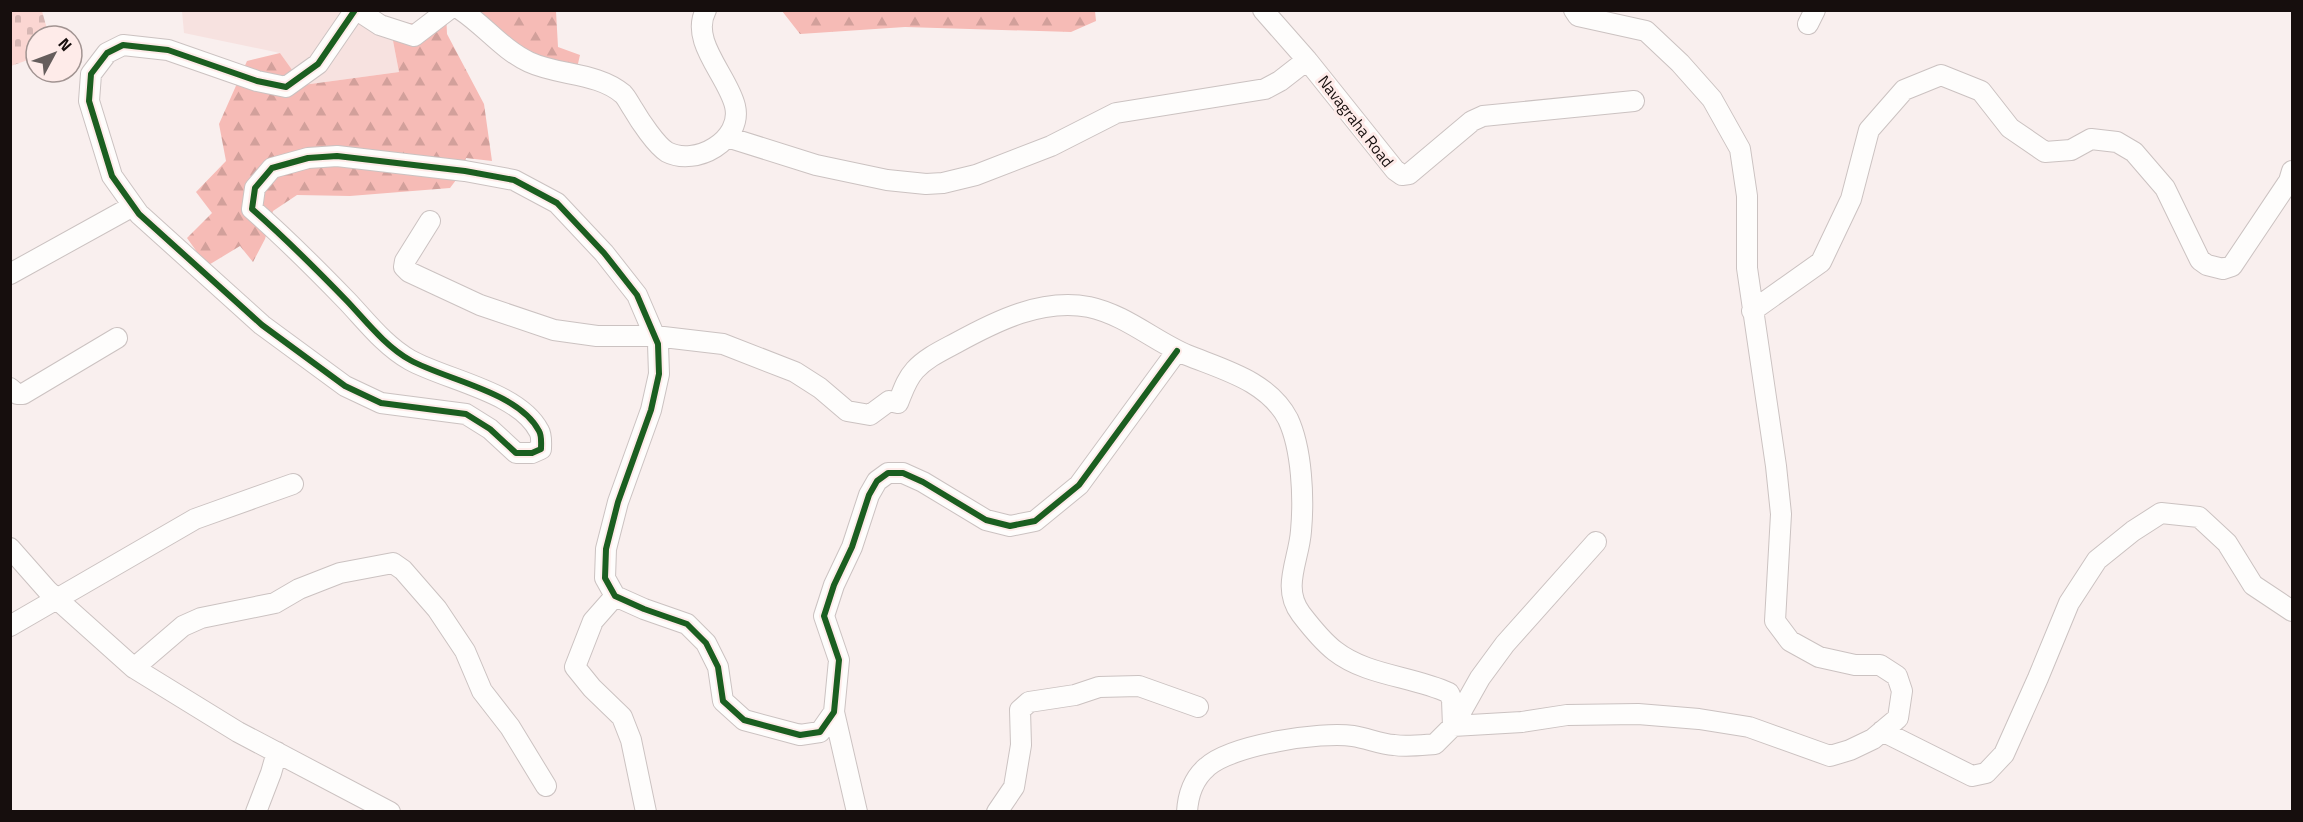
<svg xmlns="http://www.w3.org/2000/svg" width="2303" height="822" font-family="'Titillium Web',sans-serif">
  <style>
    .built { fill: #f7e2e0 }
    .forest { fill: url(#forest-firs) }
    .cemetery { fill: url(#cemetery-stones) }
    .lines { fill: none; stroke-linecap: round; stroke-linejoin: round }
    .minor-casing { stroke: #cbc2c1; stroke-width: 22 }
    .minor { stroke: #fefdfc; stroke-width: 20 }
    .cycleway-casing { stroke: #feebe9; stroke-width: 10 }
    .cycleway { stroke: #1b5e20; stroke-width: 6 }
    .labels { text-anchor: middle; stroke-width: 6; stroke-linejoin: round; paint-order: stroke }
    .street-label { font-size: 16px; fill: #160e0d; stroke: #feebe9 }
  </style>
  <defs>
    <pattern id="forest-firs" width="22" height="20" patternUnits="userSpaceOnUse" patternTransform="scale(1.5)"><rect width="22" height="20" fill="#f6bbb6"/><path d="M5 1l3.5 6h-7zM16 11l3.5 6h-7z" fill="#d2a09b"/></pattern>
    <pattern id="cemetery-stones" width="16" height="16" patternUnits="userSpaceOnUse" patternTransform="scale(1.5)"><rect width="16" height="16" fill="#fbd6d2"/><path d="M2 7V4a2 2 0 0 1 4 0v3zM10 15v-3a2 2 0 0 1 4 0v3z" fill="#d6b6b3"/></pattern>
  </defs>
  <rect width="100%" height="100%" fill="#f9efee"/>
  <path class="built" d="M182 11H371L389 20 399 72 303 85 280 53 184 33Z"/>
  <path class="forest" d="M454 11H556L558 47 580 55 577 68 528 58Z
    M1095 11 1096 21 1071 32 905 27 800 34 782 11Z
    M446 12 447 34 484 104 492 161 466 158 459 176 450 188 350 196 297 195 273 211 265 239 253 262 240 246 207 266 187 238 212 213 196 192 226 161 219 124 247 61 280 53 303 85 399 72 389 20 423 25Z"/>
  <path class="cemetery" d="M10 11H42L49 36H36V57L11 66Z"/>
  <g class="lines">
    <defs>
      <path id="minor" d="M355 10 318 64 286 87 257 81 168 50 123 45 107 53 91 74 89 101 112 176 139 214 262 325 345 386 381 403 466 414 490 429 516 453H532L541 449C541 444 542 436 539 431 519 392 446 380 410 360 385 346 366 321 347 301 316 269 285 238 252 209L255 188 272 168 308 158 337 156 465 171 514 180 557 203 604 253 637 295 658 344 659 374 651 410 618 502 606 549 605 578 615 596 644 609 687 624 706 643 718 667 723 701 744 720 800 735 820 732 834 712 839 660 824 616 834 585 852 547 869 495 877 481 888 473H903L923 482 986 520 1010 526 1035 521 1079 485 1177 351
        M357 10 380 25 414 36 448 10
        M461 10C485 26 503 50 529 62 559 76 597 72 623 94 627 98 630 105 633 109 640 121 656 145 667 152 696 167 743 140 735 106 728 76 689 41 706 10
        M1263 10 1307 60 1395 170 1402 175 1409 174 1472 121 1483 116 1634 101
        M1808 24 1815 10
        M727 137 816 165 887 180 926 184 943 183 976 175 1051 146 1116 113 1265 89 1280 81 1307 60
        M430 221 405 261 404 267 409 272 480 305 554 330 597 336H655L723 344 795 372 820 388 847 411 870 415 889 401 898 403C903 391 906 380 915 370 926 358 941 351 956 343 996 321 1042 298 1089 307 1126 315 1154 341 1187 355 1224 370 1268 381 1288 419 1302 449 1304 498 1301 531 1299 560 1281 588 1301 614 1311 627 1322 641 1335 651 1367 676 1413 676 1449 693L1452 700 1453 726 1435 744C1422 745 1407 747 1394 745 1380 744 1367 738 1353 736 1321 731 1231 745 1207 767 1194 778 1188 795 1187 812
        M10 274 133 206
        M1752 311 1821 262 1851 199 1869 130 1904 90 1941 75 1981 91 2010 128 2045 152 2071 150 2091 139 2117 142 2134 152 2165 188 2200 260 2207 265 2223 269 2232 266 2289 181 2292 171
        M10 388 17 394H23L117 338
        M10 548 48 591 134 668 238 732 390 812
        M615 596 593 621 575 667 592 688 622 717 631 740 646 812
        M10 626 195 519 293 484
        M134 668 183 626 201 618 275 603 299 589 340 573 393 563 403 570 437 609 465 651 482 691 510 727 546 786
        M834 712 857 812
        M1453 726 1522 722 1567 715 1638 714 1699 719 1749 727 1830 756 1850 750 1873 739 1898 718 1902 691 1897 676 1880 665H1855L1819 657 1790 641 1775 621 1781 514 1776 466 1747 268V196L1740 149 1712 99 1680 63 1646 31 1578 16 1574 10
        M1453 726 1480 678 1505 644 1596 542
        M1882 731 1972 776 1986 773 2004 754 2038 678 2069 603 2097 560 2133 531 2161 513 2199 517 2227 543 2253 585 2292 611
        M256 812 271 773 277 752
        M997 812 1014 787 1021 745 1020 710 1029 702 1075 695 1099 687 1139 686 1198 707"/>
    </defs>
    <use href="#minor" class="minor-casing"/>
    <use href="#minor" class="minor"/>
    <defs>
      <path id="cycleway" d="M355 10 318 64 286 87 257 81 168 50 123 45 107 53 91 74 89 101 112 176 139 214 262 325 345 386 381 403 466 414 490 429 516 453H532L541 449C541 444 542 436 539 431 519 392 446 380 410 360 385 346 366 321 347 301 316 269 285 238 252 209L255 188 272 168 308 158 337 156 465 171 514 180 557 203 604 253 637 295 658 344 659 374 651 410 618 502 606 549 605 578 615 596 644 609 687 624 706 643 718 667 723 701 744 720 800 735 820 732 834 712 839 660 824 616 834 585 852 547 869 495 877 481 888 473H903L923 482 986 520 1010 526 1035 521 1079 485 1177 351"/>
    </defs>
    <use href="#cycleway" class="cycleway-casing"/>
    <use href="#cycleway" class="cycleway"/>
  </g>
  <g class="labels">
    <g class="street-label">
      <text transform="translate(1356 121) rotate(52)" y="6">Navagraha Road</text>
    </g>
  </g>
  <rect width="2303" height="822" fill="none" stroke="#160e0d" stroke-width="24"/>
  <g transform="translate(54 54) rotate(49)"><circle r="28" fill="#feebe9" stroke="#a19391" stroke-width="1.5"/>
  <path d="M0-4.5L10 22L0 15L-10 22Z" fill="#655d5c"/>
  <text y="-9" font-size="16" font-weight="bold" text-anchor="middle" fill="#160e0d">N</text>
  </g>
</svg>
